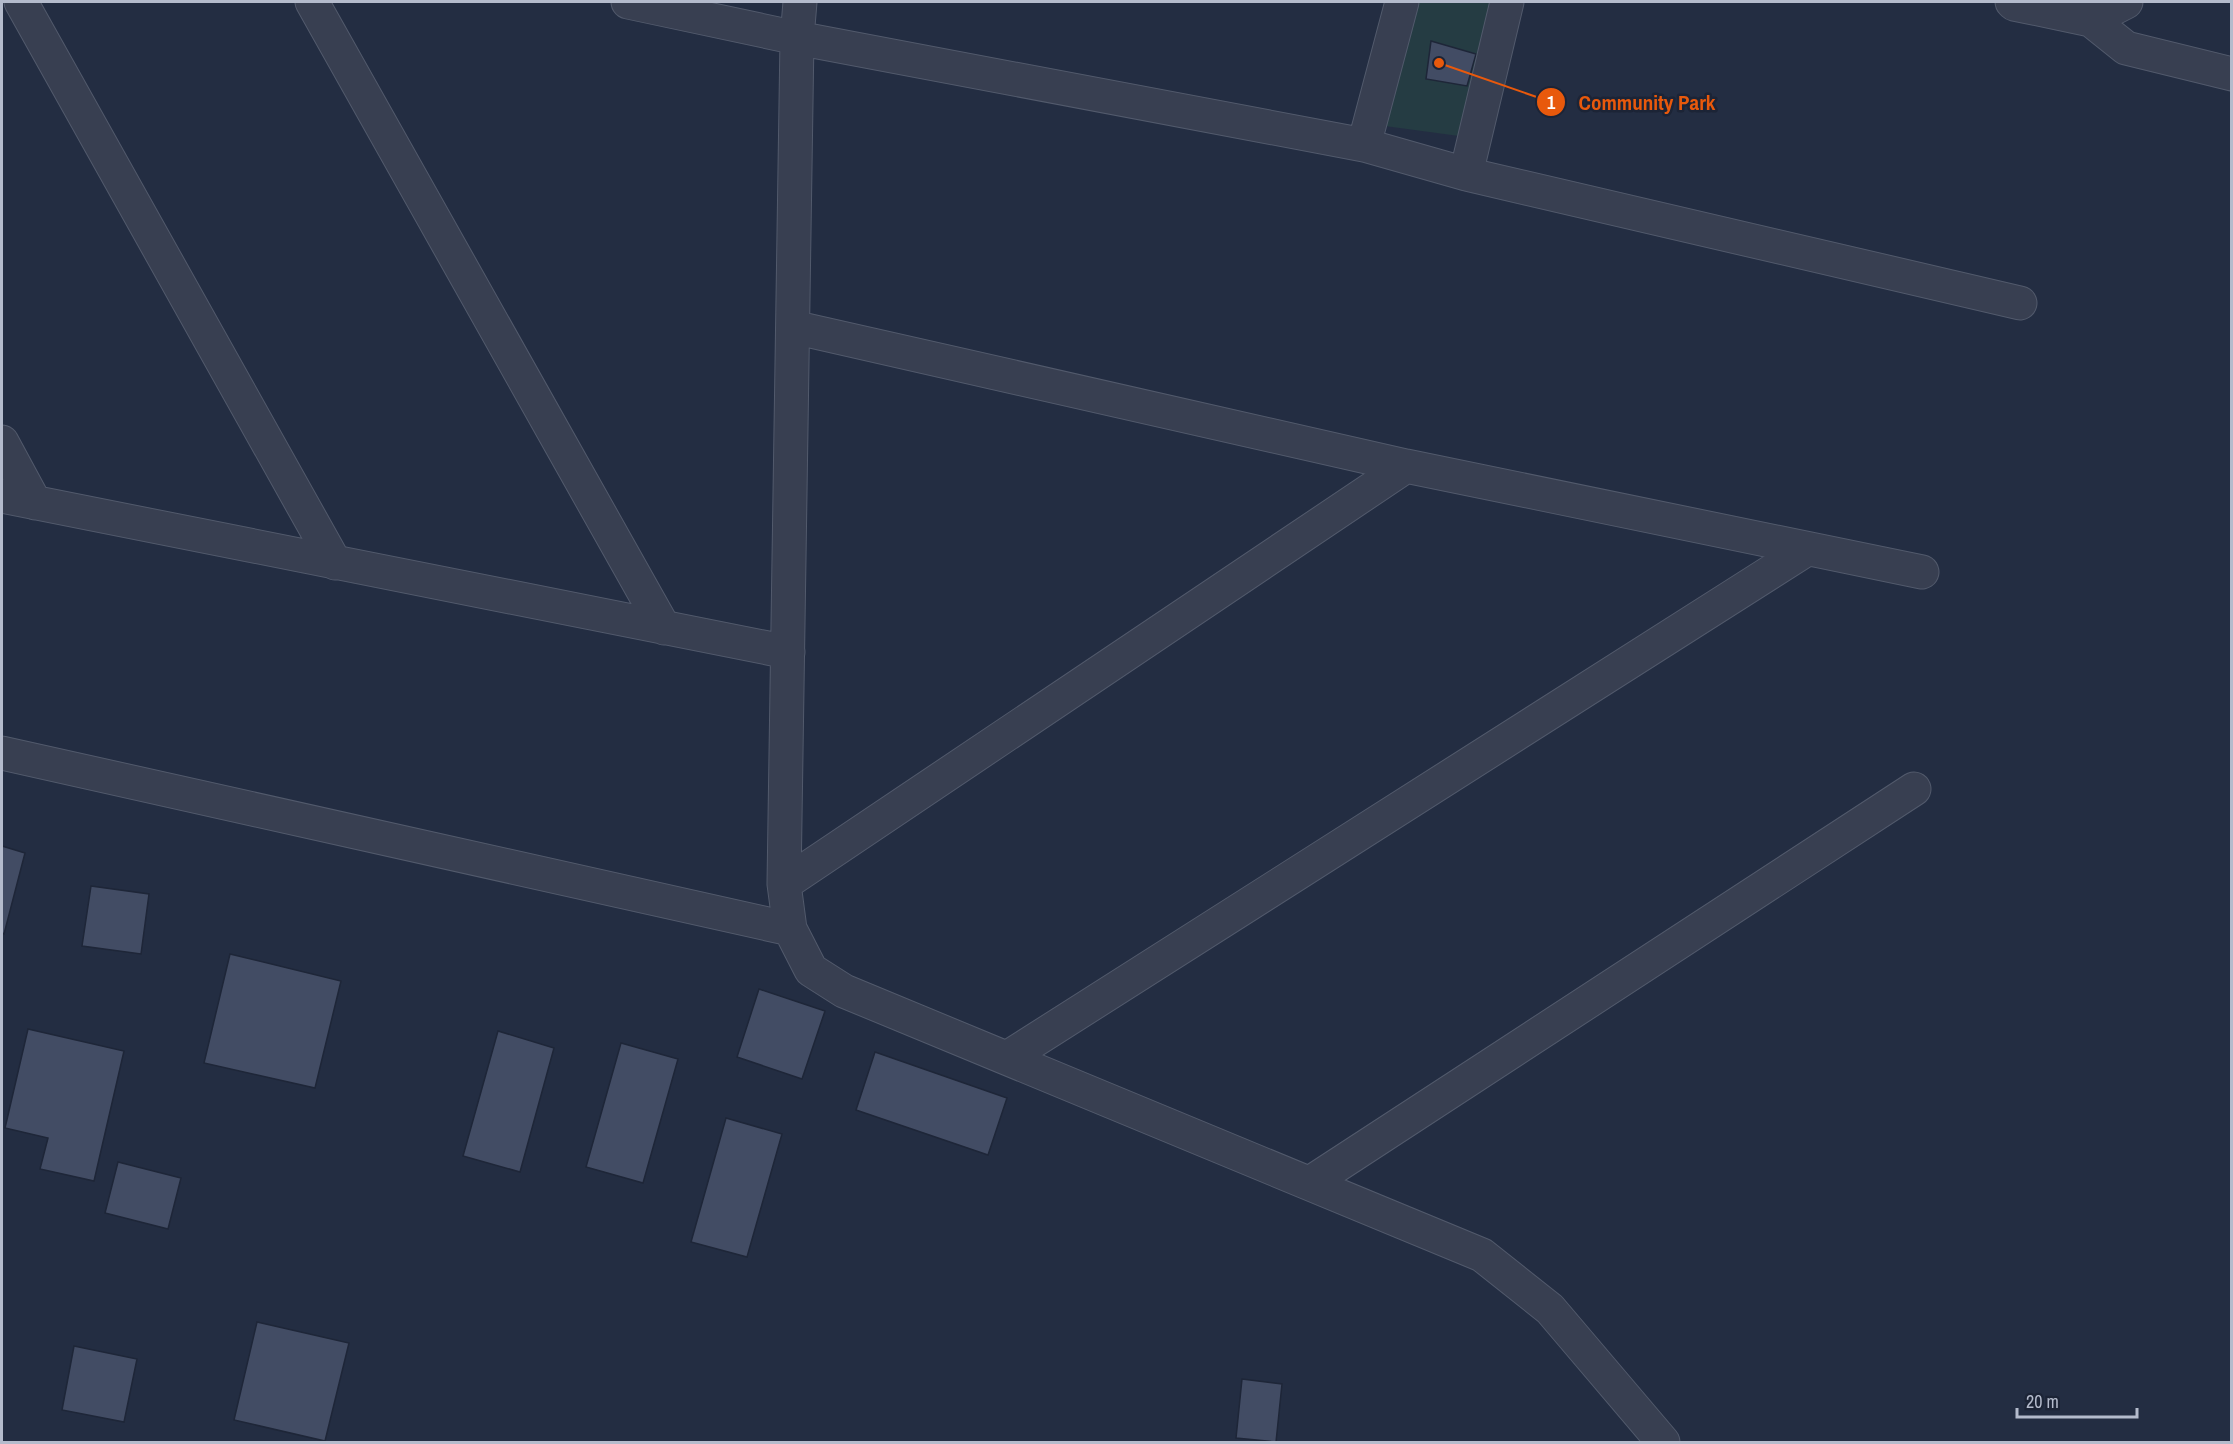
<svg xmlns="http://www.w3.org/2000/svg" width="2233" height="1444" font-family="'Archivo Narrow',sans-serif">
  <style>
    .green { fill: #253c43 }
    .building { fill: #424c64; stroke: #1e2638; stroke-width: 1.5 }
    .lines { fill: none; stroke-linecap: round; stroke-linejoin: round }
    .street-casing { stroke: #525a6c; stroke-width: 35 }
    .street { stroke: #383f51; stroke-width: 33 }
    .leader { fill: none; stroke: #e8590c; stroke-width: 2 }
    .callout-dot { fill: #e8590c; stroke: #1c2436; stroke-width: 2 }
    .mark-label { font-size: 18px; text-anchor: middle; font-weight: bold; fill: #fff }
    .callout-label { font-size: 21px; text-anchor: middle; font-weight: bold; fill: #e8590c; stroke: #1c2436; stroke-width: 5; stroke-linejoin: round; paint-order: stroke }
  </style>
  <rect width="100%" height="100%" fill="#232d42"/>
  <path class="green" d="M1402 2H1507L1474 138 1370 124Z"/>
  <path class="building" d="M1431 41 1476 54 1467 86 1426 79Z
    M2 846 25 853 4 934 2 933Z
    M91 886 149 894 141 954 82 946Z
    M230 954 341 981 315 1088 204 1063Z
    M759 989 825 1011 802 1079 737 1057Z
    M28 1029 124 1051 94 1181 40 1169 48 1138 5 1128Z
    M498 1031 554 1048 520 1172 463 1156Z
    M621 1043 678 1059 643 1183 586 1167Z
    M875 1052 1007 1098 988 1155 856 1110Z
    M726 1118 782 1134 747 1257 691 1242Z
    M118 1162 181 1178 168 1229 105 1213Z
    M257 1322 349 1343 325 1441 234 1420Z
    M74 1346 137 1359 124 1422 62 1410Z
    M1242 1379 1282 1384 1276 1442 1236 1438Z"/>
  <g class="lines">
    <defs>
      <path id="street" d="M21 2 335 563
        M312 2 664 628
        M628 2 797 38 1364 145 1466 174 2020 303
        M800 2 797 38 784 884 790 929 811 970 844 991 1482 1255 1550 1309 1663 1442
        M2012 2 2014 4 2091 20 2126 48 2232 74
        M2091 20 2126 2
        M1364 145 1402 2
        M1466 174 1507 2
        M793 327 1406 466
        M2 442 35 503
        M2 496 788 652
        M2 753 790 929
        M784 884 1406 466 1922 572
        M1007 1058 1807 549
        M1310 1183 1914 789"/>
    </defs>
    <use href="#street" class="street-casing"/>
    <use href="#street" class="street"/>
  </g>
  <path class="leader" d="M1439 63L1551 102"/>
  <g class="callout-dot">
    <circle cx="1439" cy="63" r="6"/>
    <circle cx="1551" cy="102" r="15"/>
  </g>
  <g class="mark-label">
    <text x="1551" y="109">1</text>
  </g>
  <g class="callout-label">
    <text x="1647" y="110">Community Park</text>
  </g>
  <rect width="2233" height="1444" fill="none" stroke="#b4bbcc" stroke-width="6"/>
  <path d="M2017 1408v9h120v-9" fill="none" stroke="#b4bbcc" stroke-width="3"/>
  <text x="2026" y="1408" font-size="18" fill="#b4bbcc" stroke="#1c2436" stroke-width="4.5" paint-order="stroke">20 m</text>
</svg>
